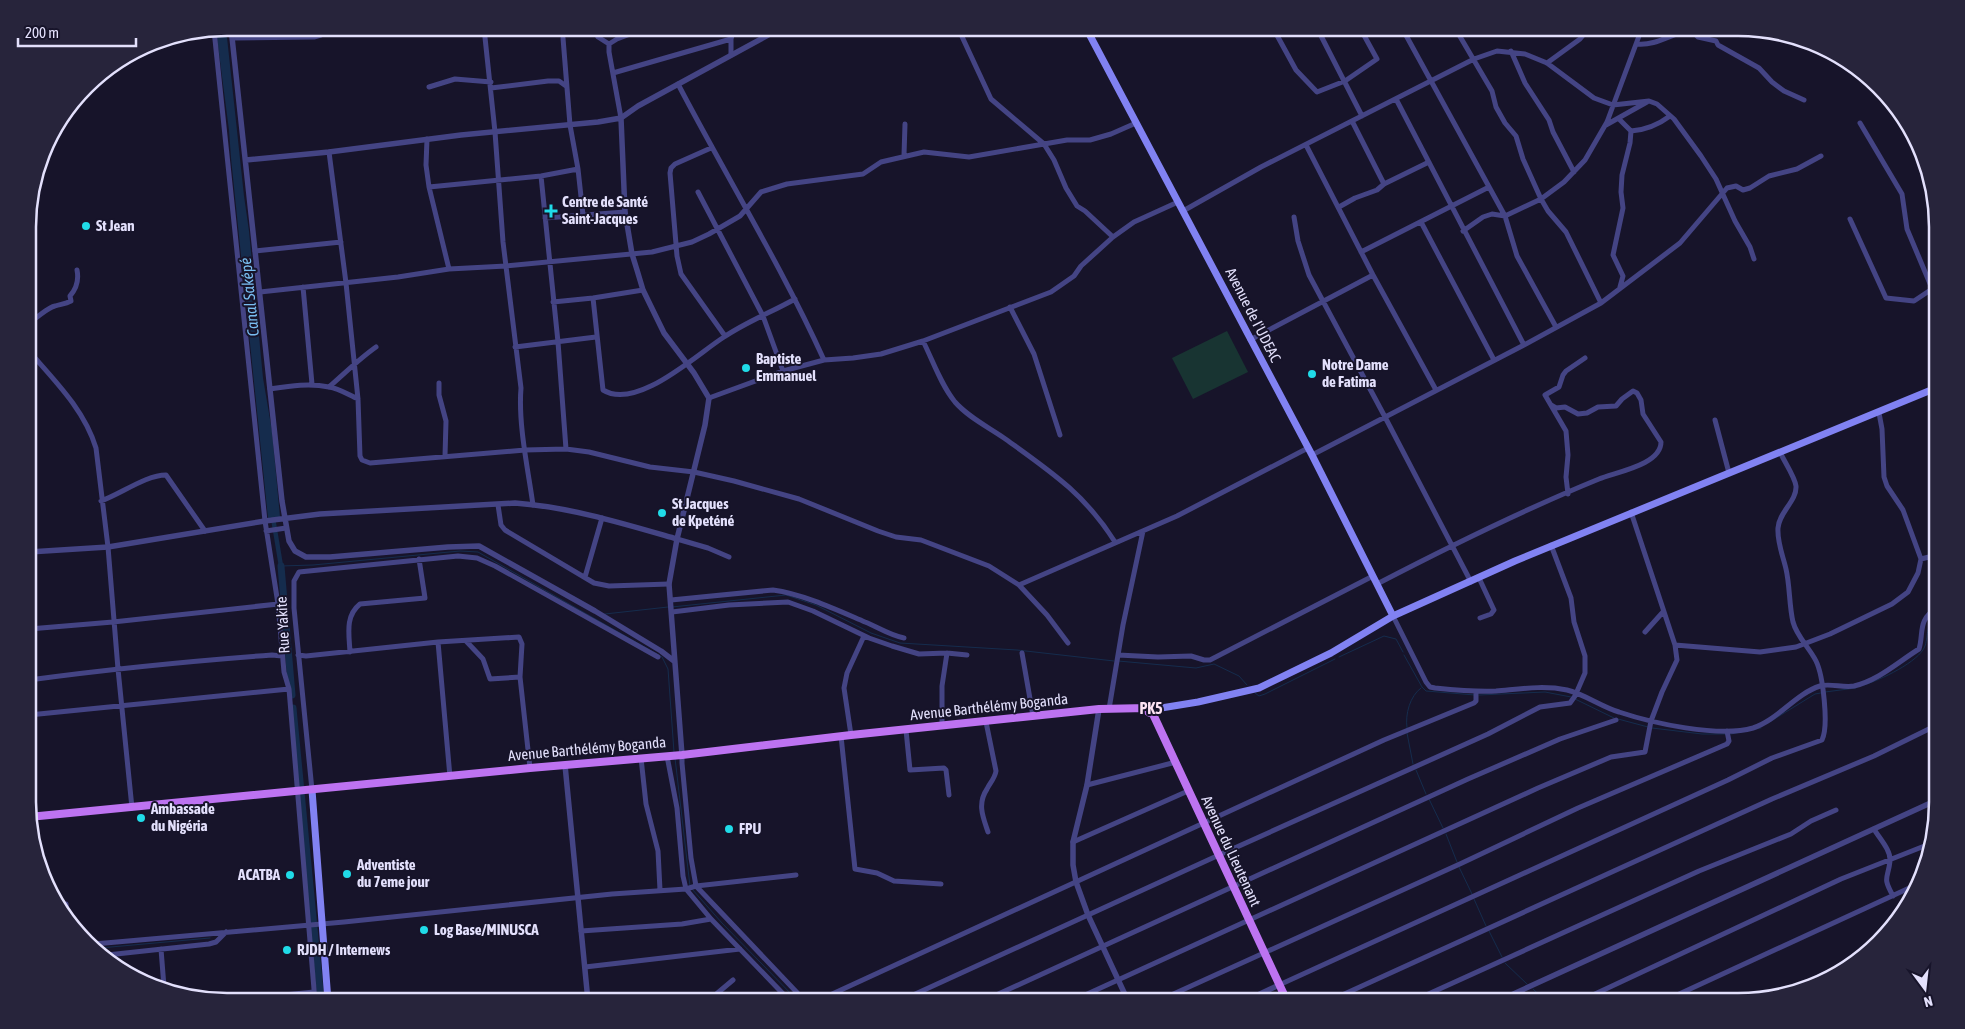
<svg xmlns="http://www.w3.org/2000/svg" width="1965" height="1029" font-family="'Asap Condensed',sans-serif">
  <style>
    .green { fill: #183432 }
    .water { fill: #152c4d }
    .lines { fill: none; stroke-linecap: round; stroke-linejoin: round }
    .stream { stroke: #152c4d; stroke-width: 1 }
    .canal { stroke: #152c4d; stroke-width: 4.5 }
    .river { stroke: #152c4d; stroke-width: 7 }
    .minor { stroke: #444484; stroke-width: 5 }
    .tertiary { stroke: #444484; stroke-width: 5.5 }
    .secondary { stroke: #8182f2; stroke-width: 7 }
    .primary { stroke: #bd73f1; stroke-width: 8 }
    .poi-dot { fill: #20dbe8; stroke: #17142a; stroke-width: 2 }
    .labels { text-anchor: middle; stroke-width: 4; stroke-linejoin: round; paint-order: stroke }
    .poi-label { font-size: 15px; font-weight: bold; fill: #e3e0fc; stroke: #17142a; text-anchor: start }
    .street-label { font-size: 15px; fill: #e3e0fc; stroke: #17142a }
    .water-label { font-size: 16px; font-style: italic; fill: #79bef1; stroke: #17142a }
    .neighbourhood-label { font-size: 16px; font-weight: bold; fill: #fce2f3; stroke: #17142a }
    .rim { fill: none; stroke: #e3e0fc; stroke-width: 2.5 }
  </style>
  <rect width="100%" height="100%" fill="#17142a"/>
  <path class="green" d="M1227 331 1248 372 1193 399 1172 358Z"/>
  <path class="water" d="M226 28 244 196 249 231 263 378 272 431 280 517 268 518 231 158 229 130 216 30Z"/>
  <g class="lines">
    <path class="stream" d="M281 566 313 565 460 551 478 552 662 657 668 669 674 752
      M672 607 786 595 816 605 871 633 900 643 1017 650 1114 661
      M605 614 668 607
      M1404 655 1422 687 1426 691 1475 695
      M1339 657 1384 636 1396 639 1403 652
      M1118 661 1196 668 1214 664 1239 676 1247 685
      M1864 685C1880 680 1919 662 1925 646 1929 633 1925 626 1937 614
      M1825 692 1856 688
      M1255 693 1259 696 1265 694 1335 659
      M1479 695 1545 692 1571 697
      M1575 699 1614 718
      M1618 719 1648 727
      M1768 723 1815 694 1821 693
      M1407 728C1405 714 1410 696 1421 688
      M1652 728 1702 734H1727
      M1407 733 1413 764
      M1731 734 1761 728
      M675 758 690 886
      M1416 770 1426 794
      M1429 799 1443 828
      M1446 834 1457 862
      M1459 867 1472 894
      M692 889 722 923 798 1001
      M1474 899 1486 926
      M1489 931 1502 957
      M100 948 210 938
      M1505 963 1527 984
      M1533 989 1546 1001"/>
    <path class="canal" d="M273 518 281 566"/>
    <path class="river" d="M281 566 292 695
      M293 708 321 1001"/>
    <path class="minor" d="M484 28 495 132 503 242 521 388C518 424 528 469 533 505
      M593 28 598 37 609 44
      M958 28 991 99 1044 144 1054 160 1066 188 1077 206 1085 211 1113 237
      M1273 28 1296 70 1317 92 1345 81 1377 59 1360 28
      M1317 28 1362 116
      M1402 28 1505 216 1517 256 1556 327
      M1455 28 1492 91 1496 107 1505 123 1516 136 1523 159 1541 199 1548 211 1566 232 1601 303
      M214 30 265 521 278 604 284 672 289 689 315 1001
      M233 38 314 37 321 35 325 28
      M563 38 570 125 578 169 583 215
      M1637 44C1659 46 1673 31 1692 31L1698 37 1716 41 1718 45 1759 68 1772 82 1784 91 1804 100
      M1511 51 1525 83 1549 120 1553 132 1574 172
      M731 55V39L734 28
      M1547 63 1580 39 1589 28
      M613 73 731 39
      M678 84C726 176 781 265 824 360
      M429 87 455 79 491 82
      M491 88 548 81H559L566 86
      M1396 99 1524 345
      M621 118 609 52V44L617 39 646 28
      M1619 119 1631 131C1646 130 1658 125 1670 116
      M1352 121 1384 184
      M1860 123 1902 194 1907 229 1936 298
      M1606 125 1647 102
      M427 139 426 165 429 187 449 269
      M1306 145 1373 275 1436 390
      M711 148 675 164 671 168 670 173 677 256 681 274 725 336
      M329 152 346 283 358 399 360 456 362 460 370 463 382 462 525 450 566 449 589 452 650 467 694 472 734 481 799 499 878 531 896 537 921 540 989 566 1019 585 1047 615 1068 643
      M904 155 905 124
      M541 176 558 342 566 449
      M429 187 541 176 578 169
      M698 192 763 316 783 371
      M1339 207 1355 198 1377 190 1384 184 1429 162
      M1183 211 1261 167 1474 59 1497 51 1525 54 1547 63 1594 98 1613 105 1649 101 1657 104 1674 119 1701 156 1716 179 1735 221 1750 247 1754 259
      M1294 217 1298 241 1309 275 1385 417 1471 582
      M545 218 625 212
      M1850 219 1886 298 1914 301 1932 289
      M1421 222 1494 360
      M1463 231 1483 217 1492 214 1505 216 1541 199 1564 182 1585 160 1607 122 1642 28
      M255 251 341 242
      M1361 252 1489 187
      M303 287 312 384
      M1620 287 1623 276 1613 255 1623 208 1621 192 1622 175 1630 143 1631 131
      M260 292 398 277 449 269 506 266 652 252 692 242 709 234 740 216 761 192 787 184 863 174 881 162 924 152 969 157 1067 140H1090L1111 134 1136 123
      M593 298 603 390C637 411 697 354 724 337 746 322 772 312 795 299
      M553 302 593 298 643 290
      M1010 307 1034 354 1060 435
      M28 325C33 320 49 307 55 306 61 304 65 304 71 301L70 296C77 288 79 280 77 270
      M1250 340 1373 275
      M923 341C933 361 941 385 955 402 968 417 988 427 1004 438 1050 471 1085 494 1115 542
      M515 347 596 337
      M28 350C54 380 84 409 96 448L108 547 118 669 132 808
      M439 383V395L446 421 445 456
      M329 387C345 373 359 359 376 347
      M270 389C290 386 309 383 329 387 338 388 349 395 358 399
      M709 398 783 371 824 360 853 358 881 354 923 341 1051 292 1074 276 1081 266 1113 237 1134 222 1178 202
      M1715 420 1729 473
      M1312 455 1524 345 1601 303 1680 243 1727 188 1736 186 1743 190 1750 188 1769 176 1797 169 1821 156
      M1568 494 1566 477 1568 455 1566 431 1545 395 1559 387 1563 375 1566 371 1585 358
      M101 501C121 494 146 475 166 475L205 531
      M498 505 501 525 505 530 594 583 609 586 669 584
      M266 531 286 528
      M677 539 708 548 729 557
      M1921 559 1937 555
      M585 577 602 518
      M1479 578 1494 610 1491 614 1480 618
      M1377 584C1450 546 1523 510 1599 479 1616 472 1661 465 1661 442L1643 414 1641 400 1637 393 1633 391 1622 399 1616 406 1598 407 1587 413 1578 414 1565 407 1556 408 1551 405
      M1019 585 1177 516 1308 448
      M671 600 773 590C803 594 837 610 865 622 878 627 889 635 904 638
      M672 612 729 605 788 602 813 611 869 638 892 646 919 654 947 653 967 655
      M1393 616 1426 682 1430 687 1435 688C1455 690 1475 692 1496 691 1520 689 1543 685 1567 690 1584 694 1602 707 1619 712 1652 723 1719 738 1753 728 1778 720 1795 694 1820 686 1830 683 1843 688 1854 686 1879 680 1898 662 1919 649 1924 633 1917 620 1937 608
      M29 629 113 622 278 604
      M1645 632 1663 612
      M466 641 483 659 490 679 520 677
      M438 642 450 777
      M1675 645 1760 652 1796 647 1830 634 1892 604 1908 592 1918 573 1921 559 1903 510 1887 486 1884 477 1882 429 1879 413
      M350 652C349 634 345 616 360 604L425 598 419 559
      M1022 653 1033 716
      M298 655 306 656 438 642 519 637 522 644 520 677 530 768
      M1118 655 1158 657 1191 656 1204 660H1210L1373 576
      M29 680C110 669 191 661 272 655L282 656
      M1109 709 1123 625 1143 531
      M29 715 289 689
      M986 722 996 771C995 778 990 783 987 789 977 804 983 817 988 832
      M942 726V686L947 653
      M906 730 910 770 944 768 946 770 949 795
      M851 735 844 688 847 673 864 636
      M841 736 855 869 877 873 894 881 941 884
      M682 755V763L691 858 696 886 805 1001
      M667 756 677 808 683 876 686 889 711 919 790 1001
      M641 758 646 804 658 851 660 890
      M1087 785 1176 762
      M312 790 294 608V581L299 572 458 556 477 558 495 566 658 657
      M1874 829C1879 838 1891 850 1890 861 1888 880 1882 876 1893 896
      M1073 842 1188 791
      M66 904 69 923
      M581 931 682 924 711 919
      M94 944 344 922 612 894 686 889 696 886 796 875
      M161 949 164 987
      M107 955 209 944 216 942 226 932
      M585 967 740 949
      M1279 985 1728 780 1772 758 1822 740C1829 726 1823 675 1816 661 1809 647 1797 637 1793 622 1789 605 1790 586 1786 569 1783 556 1777 542 1778 528 1779 512 1797 501 1796 486 1795 477 1784 461 1780 452
      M225 1001 314 992
      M708 1001 733 980
      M817 1001 1384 740 1474 703 1476 701V692
      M900 1001 1219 855 1488 734 1540 707 1570 703 1575 696 1585 673V656L1574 622 1571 598 1551 545
      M983 1001 1468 779 1560 739 1616 720
      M1072 1001 1538 788 1611 757 1645 752 1651 721 1662 692 1677 660 1675 645 1631 512
      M1158 1001 1462 863 1578 808 1727 744 1729 741 1727 731
      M1329 1001 1772 799 1874 756 1937 725
      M1413 1001 1699 871 1791 834 1811 821 1836 810
      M1580 1001 1841 879 1927 845
      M1664 1001 1918 884"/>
    <path class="tertiary" d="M231 28 282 501 289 541 295 551 306 557H330L448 547 479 546 595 611 661 651 674 661
      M621 118 625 212 632 254 637 270 643 290 664 333 694 373 709 398 705 425 677 539 669 584 682 755
      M246 160 329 152 461 135 598 122 621 118 638 106 781 28
      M29 552 108 547 265 521 320 514 515 503C570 507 625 524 677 539
      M1099 709 1087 785 1073 842V865L1076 882 1088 915 1128 1001
      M565 765 588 1001
      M1245 1001 1279 985
      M1498 1001 1937 800"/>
    <path class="secondary" d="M1086 28 1312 455 1393 616
      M1155 709 1198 702 1259 688 1331 653 1393 616 1515 561 1936 388
      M312 790 328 1001"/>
    <path class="primary" d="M1147 709a4 4 0 1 1 8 0a4 4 0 1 1-8 0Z
      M1152 712 1287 1001
      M29 817 530 768 682 755 851 735 1099 709 1147 708"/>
  </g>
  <g class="poi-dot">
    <path d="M548.5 203.5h5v5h5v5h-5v5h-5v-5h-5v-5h5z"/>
    <circle cx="86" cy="226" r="5"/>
    <circle cx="746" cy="368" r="5"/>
    <circle cx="1312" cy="374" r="5"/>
    <circle cx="662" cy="513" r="5"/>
    <circle cx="141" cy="818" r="5"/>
    <circle cx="729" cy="829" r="5"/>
    <circle cx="347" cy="874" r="5"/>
    <circle cx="290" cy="875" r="5"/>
    <circle cx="424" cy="930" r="5"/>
    <circle cx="287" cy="950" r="5"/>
  </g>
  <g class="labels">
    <g class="poi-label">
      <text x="562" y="207">Centre de Santé<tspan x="562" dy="17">Saint-Jacques</tspan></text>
      <text x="96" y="231">St Jean</text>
      <text x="756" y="364">Baptiste<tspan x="756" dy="17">Emmanuel</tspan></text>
      <text x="1322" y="370">Notre Dame<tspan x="1322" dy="17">de Fatima</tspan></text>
      <text x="672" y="509">St Jacques<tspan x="672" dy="17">de Kpeténé</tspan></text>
      <text x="151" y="814">Ambassade<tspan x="151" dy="17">du Nigéria</tspan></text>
      <text x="739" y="834">FPU</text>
      <text x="357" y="870">Adventiste<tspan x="357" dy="17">du 7eme jour</tspan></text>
      <text x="280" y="880" text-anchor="end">ACATBA</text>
      <text x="434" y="935">Log Base/MINUSCA</text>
      <text x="297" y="955">RJDH / Internews</text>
    </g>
    <g class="street-label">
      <text transform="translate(1253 315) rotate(63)" y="5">Avenue de I'UDEAC</text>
      <text transform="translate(283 625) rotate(-93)" y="5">Rue Yakite</text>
      <text transform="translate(989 707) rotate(-6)" y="5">Avenue Barthélémy Boganda</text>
      <text transform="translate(587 749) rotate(-5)" y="5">Avenue Barthélémy Boganda</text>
      <text transform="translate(1231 851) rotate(65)" y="5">Avenue du Lieutenant</text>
    </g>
    <g class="water-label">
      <text transform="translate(249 297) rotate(-96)" y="6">Canal Saképé</text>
    </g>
    <g class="neighbourhood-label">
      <text x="1151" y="714">PK5</text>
    </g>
  </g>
  <path d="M0 0H1965V1029H0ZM227 36H1738A191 191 0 0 1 1929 227V802A191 191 0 0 1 1738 993H227A191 191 0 0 1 36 802V227A191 191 0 0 1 227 36Z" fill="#27243b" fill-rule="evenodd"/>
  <path class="rim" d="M227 36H1738A191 191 0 0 1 1929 227V802A191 191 0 0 1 1738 993H227A191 191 0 0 1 36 802V227A191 191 0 0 1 227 36Z"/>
  <g transform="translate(1925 989) rotate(165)" stroke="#17142a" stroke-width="4" paint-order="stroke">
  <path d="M0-4L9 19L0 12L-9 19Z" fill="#e3e0fc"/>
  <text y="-8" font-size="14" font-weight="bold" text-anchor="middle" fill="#e3e0fc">N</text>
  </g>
  <path d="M18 38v8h118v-8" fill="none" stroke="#e3e0fc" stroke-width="2.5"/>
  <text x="25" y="38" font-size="15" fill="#e3e0fc" stroke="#17142a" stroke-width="4" paint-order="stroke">200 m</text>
</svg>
